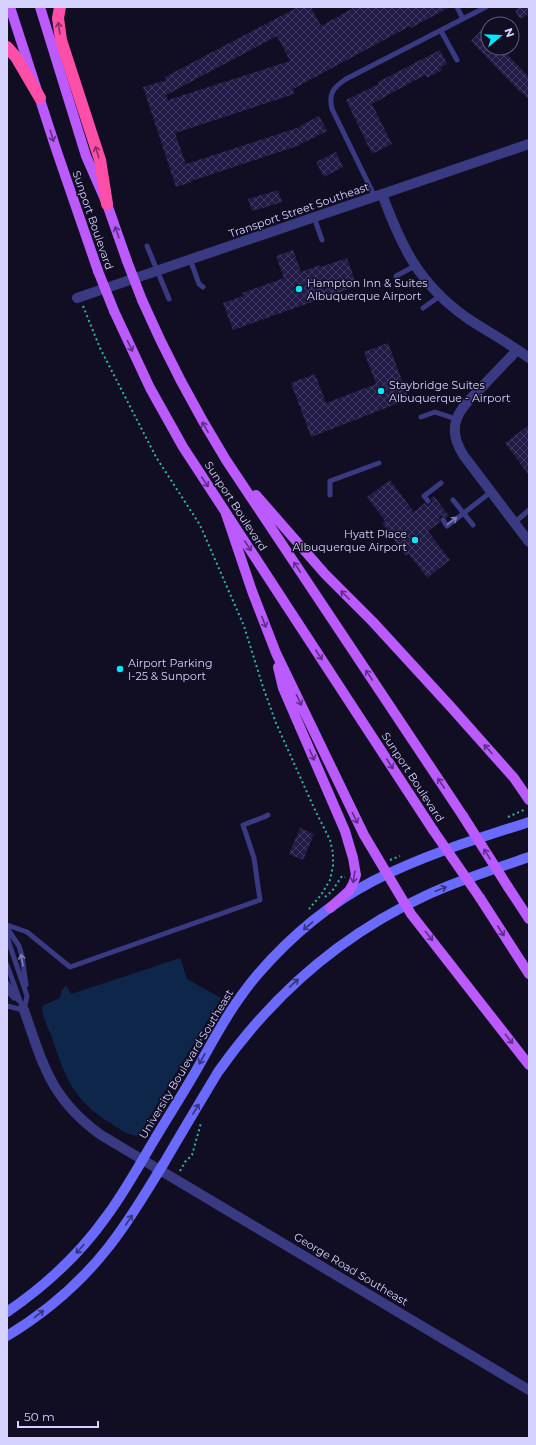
<svg xmlns="http://www.w3.org/2000/svg" width="536" height="1445" font-family="Montserrat,sans-serif">
  <style>
    .water { fill: #0d2649 }
    .building { fill: url(#building-cross-hatch); fill-rule: evenodd }
    .lines { fill: none; stroke-linecap: round; stroke-linejoin: round }
    .path { stroke: #30b5a9; stroke-width: 2; stroke-dasharray: 2 3; stroke-linecap: butt }
    .lane { stroke: #3a3a83; stroke-width: 5 }
    .street { stroke: #3a3a83; stroke-width: 10 }
    .secondary { stroke: #6a6bfe; stroke-width: 10 }
    .primary { stroke: #bb5afe; stroke-width: 10 }
    .highway { stroke: #fd4ea8; stroke-width: 12 }
    .primary-bridge { stroke: #bb5afe; stroke-width: 10 }
    .oneway { stroke: #872e66 }
    .oneway2 { stroke: #5d3086 }
    .oneway3 { stroke: #807ebb }
    .oneway4 { stroke: #35337b }
    .poi-dot { fill: #02e9fa; stroke: #110e24; stroke-width: 1.5 }
    .labels { text-anchor: middle; stroke-width: 3; stroke-linejoin: round; paint-order: stroke }
    .street-label { font-size: 11px; fill: #d6d2ff; stroke: #110e24 }
    .poi-label { font-size: 11px; fill: #d6d2ff; stroke: #110e24; text-anchor: start }
  </style>
  <defs>
    <pattern id="building-cross-hatch" width="8" height="8" patternUnits="userSpaceOnUse"><rect width="8" height="8" fill="#221b45"/><path d="M0 0l8 8M0 8l8-8" fill="none" stroke="#413b61"/></pattern>
  </defs>
  <rect width="100%" height="100%" fill="#110e24"/>
  <path class="water" d="M180 958 187 979 221 998 140 1133 136 1136C127 1134 119 1129 112 1124 73 1101 64 1075 51 1035 47 1026 42 1015 42 1006L60 998 61 991 66 985 71 994Z"/>
  <path class="building" d="M298 7H311L321 26 355 7H450L411 28 410 26 293 89 294 94 175 133 186 164 300 127V126L319 116 327 131 297 146 191 181 192 182 176 187 143 87 167 80 165 77ZM277 36 290 61 168 100 166 95Z
    M520 7H529V14L520 19 515 10Z
    M484 27 488 32V48H501L529 77V100L522 92 521 93 471 41Z
    M440 50 447 64 441 67 442 70 427 78 426 75 419 78 372 104 392 144 372 154 346 100 379 84 378 82Z
    M336 152 343 167 324 177 316 162Z
    M278 190 282 202 252 211 248 199Z
    M293 250 301 272 320 265 321 267 347 258 357 286 233 330 223 303 243 296 242 293 284 278 276 256Z
    M388 343 409 399 311 437 291 383 315 374 326 403 376 384 364 352Z
    M529 425V475L505 443Z
    M390 480 414 512 425 503 427 505 430 504 432 502 431 498 434 496 449 516 446 518 443 516 440 517 439 520 440 522 428 531 450 560 427 578 409 554 406 556 382 523 385 521 367 497Z
    M300 828 314 834 303 860 289 854Z"/>
  <g class="lines">
    <path class="path" d="M83 306 100 348 156 457 200 525 244 626 263 687 276 723 314 808 330 840 333 853V866L330 880 321 895 309 909
      M508 817 526 809
      M390 860 400 856
      M325 897 332 891 342 876 345 877
      M146 1131 224 1001
      M180 1171 185 1162 192 1155 201 1123"/>
    <path class="lane" d="M457 7 463 19
      M441 31 457 60
      M375 197 332 109C328 93 334 87 346 79L486 7
      M314 217 322 240
      M147 246 169 299
      M190 259 199 284 203 287
      M396 276 415 266
      M423 308 440 296
      M421 417 435 412 456 419
      M330 495V481L379 463
      M453 500 473 525
      M428 501 424 496 441 483
      M443 520 447 526 491 492
      M514 523 529 510
      M7 925 27 932 70 967 260 900 254 858 243 825 264 817 268 815
      M7 928 19 946 22 956 26 985
      M7 935 10 946 27 996 24 1010
      M7 965 23 1009
      M7 983 18 1000
      M7 991 14 998
      M7 1006 24 1010"/>
    <path class="street" d="M382 194C402 248 419 284 467 318 488 332 509 343 529 358
      M77 298 529 144
      M517 350C506 362 494 374 483 386 461 408 443 424 464 456L529 542
      M24 1010C43 1065 51 1099 101 1135L529 1390"/>
    <path class="secondary" d="M7 1312C45 1286 79 1255 106 1217 124 1193 138 1167 153 1142 169 1115 186 1089 201 1062 218 1031 235 1001 258 974 290 937 329 904 373 881 422 856 476 839 529 822
      M7 1336C45 1313 80 1283 107 1249 129 1222 146 1192 164 1163 182 1132 200 1102 218 1072 273 994 340 935 427 895 459 880 495 869 529 857"/>
    <path class="primary" d="M10 7 56 149 98 271
      M40 7 86 156 107 204 127 261
      M142 300C166 355 194 408 226 460L463 816
      M114 311 150 388 183 447 433 830
      M256 495 325 574 373 622 450 706 514 778 529 800
      M226 514 252 591 276 653 364 835 411 914 529 1065
      M278 667 283 688 345 831 353 858 356 875 353 884 349 891 330 908
      M508 887 529 919
      M480 898 529 974"/>
    <path class="highway" d="M60 7 58 18 61 40 100 160 107 204
      M7 47 16 57 40 98"/>
    <path class="primary-bridge" d="M127 261 142 300
      M98 271 114 311
      M463 816 508 887
      M433 830 480 898"/>
  </g>
  <defs><path id="oneway-shaft" d="M-6 0H5M1.5-3L5.5 0L1.5 3" fill="none" stroke-width="1.6" stroke-linecap="round" stroke-linejoin="round"/></defs>
  <g class="oneway">
    <use href="#oneway-shaft" transform="translate(59 28) rotate(-98)"/>
    <use href="#oneway-shaft" transform="translate(97 152) rotate(-108)"/>
  </g>
  <g class="oneway2">
    <use href="#oneway-shaft" transform="translate(52 136) rotate(73)"/>
    <use href="#oneway-shaft" transform="translate(117 232) rotate(-109)"/>
    <use href="#oneway-shaft" transform="translate(130 346) rotate(65)"/>
    <use href="#oneway-shaft" transform="translate(205 427) rotate(-120)"/>
    <use href="#oneway-shaft" transform="translate(205 482) rotate(56)"/>
    <use href="#oneway-shaft" transform="translate(248 546) rotate(57)"/>
    <use href="#oneway-shaft" transform="translate(297 567) rotate(-124)"/>
    <use href="#oneway-shaft" transform="translate(345 595) rotate(-135)"/>
    <use href="#oneway-shaft" transform="translate(264 622) rotate(69)"/>
    <use href="#oneway-shaft" transform="translate(319 655) rotate(57)"/>
    <use href="#oneway-shaft" transform="translate(369 675) rotate(-124)"/>
    <use href="#oneway-shaft" transform="translate(299 700) rotate(64)"/>
    <use href="#oneway-shaft" transform="translate(488 749) rotate(-132)"/>
    <use href="#oneway-shaft" transform="translate(312 755) rotate(66)"/>
    <use href="#oneway-shaft" transform="translate(390 764) rotate(57)"/>
    <use href="#oneway-shaft" transform="translate(441 783) rotate(-124)"/>
    <use href="#oneway-shaft" transform="translate(355 818) rotate(64)"/>
    <use href="#oneway-shaft" transform="translate(487 854) rotate(-122)"/>
    <use href="#oneway-shaft" transform="translate(354 877) rotate(99)"/>
    <use href="#oneway-shaft" transform="translate(501 931) rotate(57)"/>
    <use href="#oneway-shaft" transform="translate(429 936) rotate(52)"/>
    <use href="#oneway-shaft" transform="translate(509 1039) rotate(52)"/>
  </g>
  <g class="oneway3">
    <use href="#oneway-shaft" transform="translate(452 521) rotate(-38)"/>
    <use href="#oneway-shaft" transform="translate(22 960) rotate(-100)"/>
  </g>
  <g class="oneway4">
    <use href="#oneway-shaft" transform="translate(441 889) rotate(-22)"/>
    <use href="#oneway-shaft" transform="translate(308 926) rotate(140)"/>
    <use href="#oneway-shaft" transform="translate(294 983) rotate(-43)"/>
    <use href="#oneway-shaft" transform="translate(202 1059) rotate(119)"/>
    <use href="#oneway-shaft" transform="translate(196 1109) rotate(-59)"/>
    <use href="#oneway-shaft" transform="translate(129 1220) rotate(-56)"/>
    <use href="#oneway-shaft" transform="translate(80 1249) rotate(132)"/>
    <use href="#oneway-shaft" transform="translate(39 1314) rotate(-38)"/>
  </g>
  <g class="poi-dot">
    <circle cx="299" cy="289" r="4"/>
    <circle cx="381" cy="391" r="4"/>
    <circle cx="415" cy="540" r="4"/>
    <circle cx="120" cy="669" r="4"/>
  </g>
  <g class="labels">
    <g class="street-label">
      <text transform="translate(299 210) rotate(-19)" y="4">Transport Street Southeast</text>
      <text transform="translate(93 220) rotate(71)" y="4">Sunport Boulevard</text>
      <text transform="translate(236 506) rotate(57)" y="4">Sunport Boulevard</text>
      <text transform="translate(413 777) rotate(57)" y="4">Sunport Boulevard</text>
      <text transform="translate(186 1064) rotate(-59)" y="4">University Boulevard Southeast</text>
      <text transform="translate(351 1269) rotate(31)" y="4">George Road Southeast</text>
    </g>
    <g class="poi-label">
      <text x="307" y="287">Hampton Inn &amp; Suites<tspan x="307" dy="13">Albuquerque Airport</tspan></text>
      <text x="389" y="389">Staybridge Suites<tspan x="389" dy="13">Albuquerque - Airport</tspan></text>
      <text x="407" y="538" text-anchor="end">Hyatt Place<tspan x="407" dy="13">Albuquerque Airport</tspan></text>
      <text x="128" y="667">Airport Parking<tspan x="128" dy="13">I-25 &amp; Sunport</tspan></text>
    </g>
  </g>
  <rect width="536" height="1445" fill="none" stroke="#d6d2ff" stroke-width="16"/>
  <g transform="translate(500 36) rotate(71)"><circle r="19" fill="#110e24" stroke="#605c7c"/>
  <path d="M0-3L7 15L0 10L-7 15Z" fill="#02e9fa"/>
  <text y="-6" font-size="11" font-weight="bold" text-anchor="middle" fill="#d6d2ff">N</text>
  </g>
  <path d="M18 1421v6h80v-6" fill="none" stroke="#d6d2ff" stroke-width="2"/>
  <text x="24" y="1421" font-size="12" fill="#d6d2ff" stroke="#110e24" stroke-width="3" paint-order="stroke">50 m</text>
</svg>
